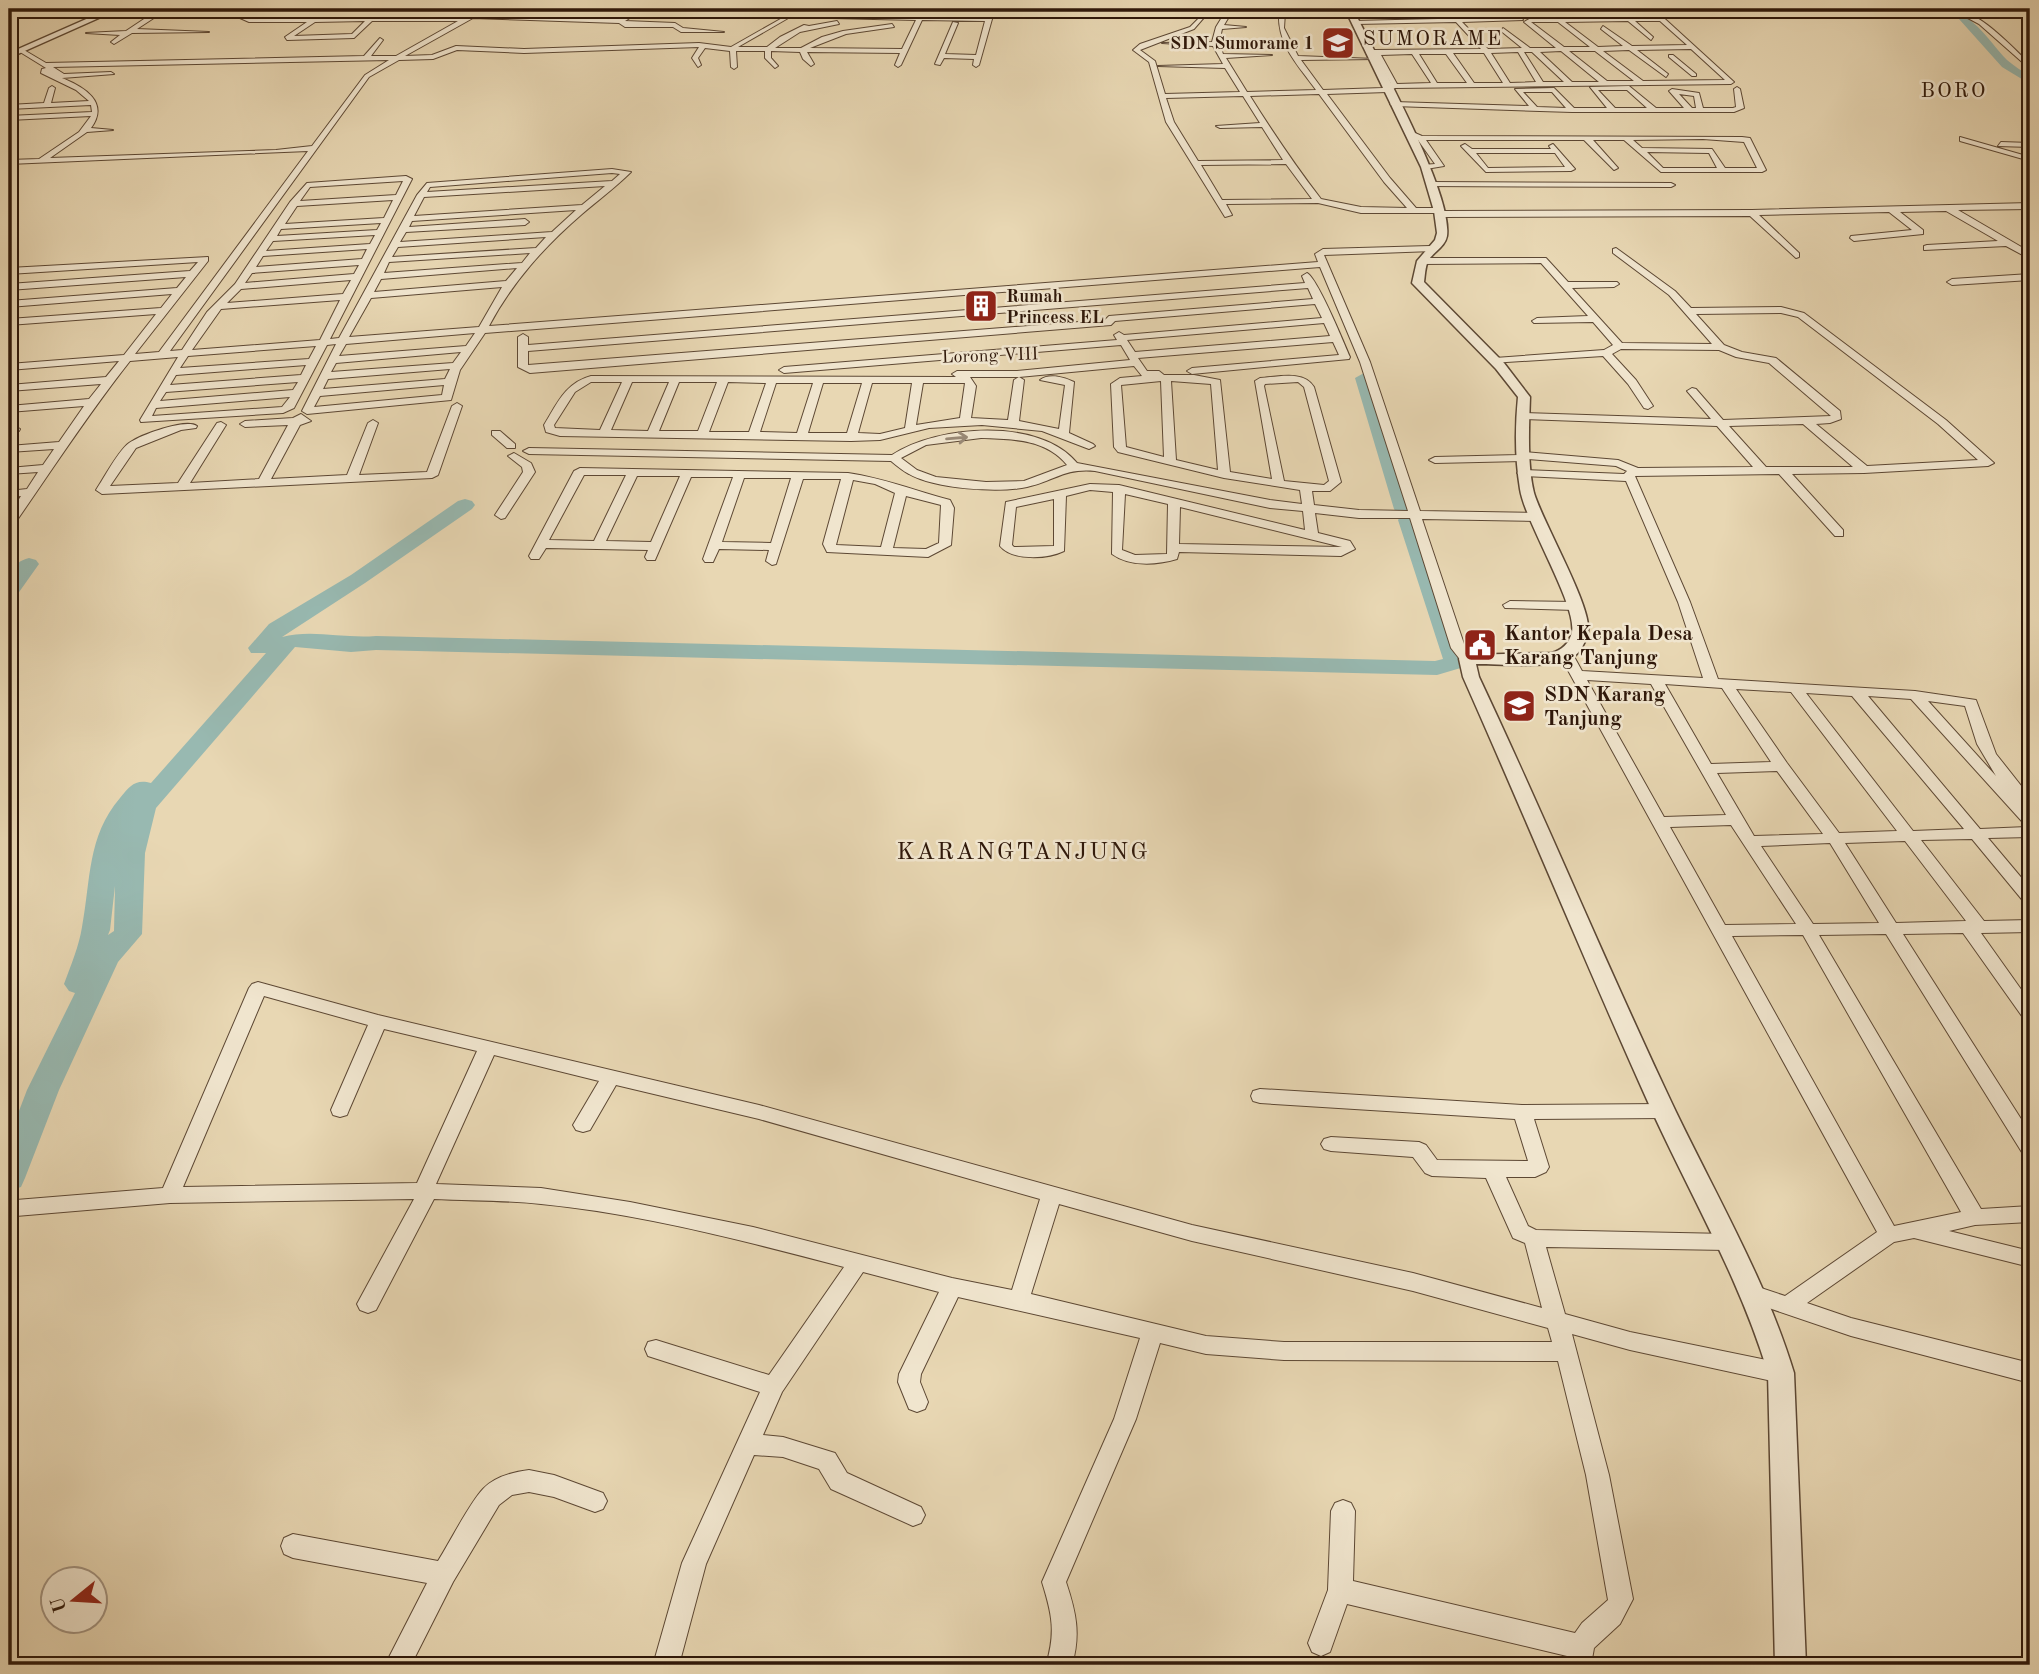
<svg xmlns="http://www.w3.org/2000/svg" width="2039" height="1674" font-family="'Old Standard TT',serif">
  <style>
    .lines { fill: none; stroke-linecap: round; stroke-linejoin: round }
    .river { fill: #98b9b1; fill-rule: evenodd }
    .minor-casing { stroke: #5d4834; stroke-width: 2 }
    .tertiary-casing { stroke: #5d4834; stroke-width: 3 }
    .minor { fill: #f0e5ce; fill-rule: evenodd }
    .tertiary { fill: #f0e5ce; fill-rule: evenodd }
    .rail-casing { stroke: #2f180a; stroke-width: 2.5 }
    .rail { stroke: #f0e5ce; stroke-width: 2; stroke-dasharray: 5; stroke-linecap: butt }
    .oneway { stroke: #998976 }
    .labels { text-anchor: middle; stroke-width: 5; stroke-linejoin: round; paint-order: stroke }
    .far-poi-label { font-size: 18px; font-weight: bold; fill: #2f180a; stroke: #f0e5ce; text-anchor: end }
    .far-street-label { font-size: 18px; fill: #2f180a; stroke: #f0e5ce }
    .far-quarter-label { font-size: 21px; letter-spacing: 2px; fill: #2f180a; stroke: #f0e5ce }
    .poi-label { font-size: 21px; font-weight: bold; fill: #2f180a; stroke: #f0e5ce; text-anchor: start }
    .quarter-label { font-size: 24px; letter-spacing: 2px; fill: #2f180a; stroke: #f0e5ce }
  </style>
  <rect width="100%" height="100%" fill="#e8d7b3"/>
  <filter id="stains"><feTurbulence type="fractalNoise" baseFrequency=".00286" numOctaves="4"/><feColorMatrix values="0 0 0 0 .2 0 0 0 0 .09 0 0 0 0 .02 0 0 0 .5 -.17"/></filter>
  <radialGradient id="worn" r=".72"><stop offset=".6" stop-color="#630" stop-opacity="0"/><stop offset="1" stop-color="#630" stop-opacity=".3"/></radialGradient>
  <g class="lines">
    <path class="river" d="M1937 9C1970 7 1986 38 2007 60 2014 66 2022 71 2030 76V84L2002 67 1959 19Z
      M1364 373 1373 378 1414 509 1411 513H1397L1394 509 1355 378Z
      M465 499 472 501 475 505 472 509 365 583 282 637C312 629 345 639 376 636L1435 661 1443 659 1398 520 1401 516H1415L1418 520 1467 662 1464 667 1437 675 376 650 351 652 295 647 156 808 145 853 142 934 118 962 59 1090 25 1178 21 1187 9 1191V1137L27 1090 75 993 69 991 64 984C71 965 79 946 82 927 91 879 87 837 120 798 130 786 135 779 151 783L266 653H251L248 648 269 624 351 575 458 501ZM115 886 114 931 108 935 110 930Z
      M29 558 36 560 39 564 17 595 9 596C9 580 10 562 29 558Z"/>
    <defs>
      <path id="minor" d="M159 9H244L250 12 247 17 250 18 464 17 481 9H488L479 14 620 19 637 9H644L625 21 675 23 683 28 724 32H681L673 27H625L619 23 473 18 405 56 432 55 456 46 524 49 699 43 731 47 784 17 708 15 710 12 918 16 923 10 926 12 924 16 986 17 988 12 972 10 1151 9 1148 11 994 12 979 65 976 67 973 65 974 59 944 58 940 65 935 64 953 22 958 23 945 54 976 55 985 21 922 20 901 65 898 67 895 65 900 53 807 52 814 64 811 66 803 59 800 52 771 51V58L778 66 775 68 765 58V51H736L737 67 734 69 731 67 730 51 705 48 698 58 701 65 698 67 692 58 699 47 524 53 457 50 433 59 399 60 369 77 170 351 182 350 207 312 235 284 290 202 307 183 406 176 412 179 330 339 339 338 417 195 427 183 612 169 631 172C616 187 597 201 582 214 544 247 513 281 489 326L1318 262 1315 254 1323 249 1430 246 1433 247V251L1324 255 1370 362 1420 511 1537 513 1543 517 1537 521 1422 519 1465 647 1474 659 1467 663 1462 662 1451 648 1410 518H1359L1315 513 1318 533 1350 541 1355 549 1341 556 1179 552 1177 559C1157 565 1130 567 1112 554L1113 492 1090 490 1066 496 1064 551C1048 559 1012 561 1000 546L1006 502 1090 484 1119 485 1305 530 1303 511 1270 508 1095 471C1063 468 1055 481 1027 487 998 493 935 489 909 474 903 471 897 466 891 461L529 454 523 451 529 448 892 455C937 425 1040 417 1077 463L1270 500 1302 504 1300 490 1224 478 1118 452 1114 447 1111 384 1120 378 1142 376 1134 366 1019 377 1024 380 1019 421 1059 429 1065 385 1040 380C1049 373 1064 377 1074 382L1069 433 1093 444 1095 446 1089 449 1042 431 982 425 929 428 880 440 851 441 560 436 546 432 544 425C557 404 565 383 591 376L956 377 952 374 957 371H1017L1130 360 1121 345 784 373 779 370 784 367 1117 340 1114 335 1119 332 1124 335 1322 318 1315 304 1115 321 1111 325 530 373 518 367V337L523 334 528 337V345L1305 283 1302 276 1307 273C1318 279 1343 341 1350 357L1349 359 1192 374 1187 371 1192 368 1339 355 1333 342 1138 358 1147 371H1159L1164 375H1194L1220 380 1230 472 1272 479 1255 381 1260 378C1278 377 1304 370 1314 387L1341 482 1330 491H1312L1314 505 1359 510 1408 511 1360 362 1320 267 485 333 460 370 451 400 307 414 302 411 336 344 327 345 294 408 283 413 141 422 140 420 178 357 130 361C89 413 51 471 13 526L9 527V515L21 496 9 497V491L27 489 38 472 9 474V468L43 465 54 449 9 452V446L59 442 84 406 9 412V406L89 399 101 384 9 391V385L106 377 119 361 9 370V364L124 355 156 314 9 325V319L161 308 172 294 9 307V301L177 288 186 277 9 290V284L190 271 198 262 9 274V268L208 257V261L135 354 159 352 308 151 9 164V160L39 159 79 132 91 116 9 120V116L92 112 91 105 9 109V105L44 103 49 88 52 86 55 88 51 103 89 101 76 90 41 73 42 69 46 68 20 52V50H24L46 63 364 56 380 38 383 40 371 56H396L458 21H372L354 38 287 40 285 37 307 22H249L240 18 243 13 163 12 137 29 209 32 132 33 114 44 111 42 120 35 86 33 126 31ZM790 17 916 20 902 49 810 48 846 34 894 27 892 24 843 31 822 37 801 48H775L800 32 839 24 837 21 809 26 804 25 780 37 767 47H738ZM365 21 352 34 294 36 315 22ZM389 60 365 75 312 146 276 150 50 158 87 132 113 130 91 128C110 102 84 87 62 78L114 74 111 72 64 74 53 67ZM612 173 620 174 612 181 427 192 430 187ZM403 181 396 195 300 201 310 187ZM605 186 582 205 414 216 424 197ZM393 200 384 218 285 224 297 206ZM576 210 552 232 400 242 406 232 525 225 529 222 525 219 409 227 412 221ZM381 223 377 230 277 236 281 229ZM375 235 370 244 266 251 273 241ZM546 237 536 248 392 257 398 247ZM367 249 362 259 256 267 263 256ZM530 253 522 263 384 273 389 262ZM359 265 354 274 245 283 252 273ZM517 268 506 281 374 292 381 279ZM351 280 343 294 227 303 241 289ZM502 287 479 327 349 337 371 298ZM1308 288 1313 299 1109 316 1105 320 528 365V351ZM340 300 320 340 192 350 221 309ZM1324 323 1330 336 1135 352 1127 340ZM475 333 466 346 339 356 346 344ZM316 346 309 359 180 368 188 356ZM461 352 453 363 331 372 336 363ZM306 365 301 375 170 385 176 375ZM450 369 445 379 323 389 328 379ZM970 377H1019L1014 380 1008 420 971 418 976 386ZM1161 381 1164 457 1126 447 1121 385ZM1171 381 1211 384 1218 470 1176 460ZM298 382 293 390 160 401 166 392ZM591 382H622L600 430 555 428 554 425 575 392ZM632 382H669L648 431 611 430ZM679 382H717L698 431H659ZM728 382 766 383 749 432H709ZM1298 382 1304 387 1329 481 1324 485 1284 481 1264 386 1265 384ZM776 383H813L797 433 760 432ZM823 383H862L847 433H808ZM872 383H912L905 428 880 434 858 433ZM923 383H965L960 418 916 425ZM444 385 442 395 314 407 320 396ZM290 397 282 407 152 416 156 408ZM981 438C1012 439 1046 439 1067 465L1024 481 986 482 936 477 917 470 901 458 926 445ZM1125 494 1168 504 1167 554 1135 555 1122 550ZM1054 499V546L1014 547 1012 545 1016 507ZM1180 507 1342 547 1179 544Z
        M1227 9 1353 12 1351 15 1285 13 1284 28 1298 56 1375 59 1301 60 1323 90 1383 88 1384 86 1391 84 1375 55 1366 53 1374 50 1481 49 1456 22 1356 24 1354 21 1521 17 1523 20 1462 22 1488 49 1522 48 1501 31 1503 28 1530 48H1556L1524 22 1531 18H1553L1542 9H1548L1560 18 1656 17 1648 9H1654L1734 82 1731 84 1395 88 1387 92 1327 94 1390 178 1416 208H1439L1443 211 1752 210 2030 203V209L1958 210 2030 252V259L2006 246 1924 250V246L1927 245 1998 241 1946 211 1900 212 1923 230V234L1854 241 1850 238 1851 236 1912 230 1889 212 1759 215 1799 253V257L1796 258 1750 216 1440 217 1436 213H1361L1318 203 1226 204 1232 215 1225 217 1166 122 1149 62 1133 50 1140 44 1190 27 1203 14H1207L1194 29 1140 50 1155 61 1165 94 1240 92 1225 68 1158 66 1223 64 1213 46 1162 43 1212 42 1216 27ZM1233 10 1279 12C1277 45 1298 65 1316 90L1247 92 1226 58 1272 55 1223 54 1219 43 1222 29 1246 27 1224 25ZM1628 21 1651 40 1653 37 1635 21H1660L1687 45 1632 46 1603 26 1601 29 1623 46 1598 47 1565 22ZM1531 22H1558L1590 47H1564ZM1691 49 1725 80 1643 81 1603 51 1629 50 1666 77 1668 74 1637 50ZM1561 51 1599 82H1572L1540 52ZM1569 51H1595L1634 81H1607ZM1518 52 1536 82 1510 83 1491 53ZM1524 52H1532L1564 82H1543ZM1453 53H1484L1503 83H1474ZM1412 54 1431 83 1397 84 1381 55ZM1419 54H1446L1467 83H1437ZM1319 94 1384 182 1407 208 1361 207 1321 199C1294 164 1272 131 1250 96ZM1243 96 1260 123 1216 126 1220 128 1262 127 1283 160 1198 161 1174 122 1166 98ZM1286 164 1312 199 1222 200 1201 165Z
        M1660 9 1674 12 1915 9 1673 16Z
        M1951 9C1977 8 2012 47 2030 64V69L1979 24Z
        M2025 9H2030V11L2026 10Z
        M1669 55H1673L1696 74V76H1692L1669 57Z
        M1629 86 1656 108H1684L1669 91 1672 89 1699 93 1703 108H1733L1736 107 1734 89 1737 87 1740 89 1744 108 1734 112H1572L1394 106 1390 104 1394 102 1529 106 1515 89 1554 88 1574 108H1607L1590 87ZM1598 90H1627L1647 108H1615ZM1523 92H1552L1566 108 1537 107ZM1679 94 1694 96 1696 108H1692Z
        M1415 133 1422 136 1742 137 1750 138 1766 170 1762 172H1661L1624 140H1593L1618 168 1614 170 1584 140H1426L1444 166 1426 169 1423 165 1435 164 1418 140 1407 138ZM1703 139 1744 142 1757 168H1725L1712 149 1642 148 1633 140ZM1647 152 1709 153 1717 168H1663Z
        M1960 137 2030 157V161L1960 141Z
        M2001 142 2030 143V147L1998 146Z
        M1465 144 1472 149H1551L1549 146 1553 144 1575 169 1571 171 1486 172 1461 146ZM1476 153H1555L1565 167 1488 168Z
        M1430 182 1671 183 1675 185 1671 187 1427 186Z
        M1616 248 1675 291 1691 308 1781 307 1804 313 1946 420 1994 463 1988 466 1864 473 1792 474 1843 530V536H1835L1779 474 1635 476 1690 602 1718 679 1915 691 1976 700 1996 754 2030 797V811L2027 810 2030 814V837L1988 838 2030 888V903L2024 902 1972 839 1921 840 1984 921 2030 920V932L1981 933 2030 1002V1021L2024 1019 1963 933 1903 934 2030 1133V1156L2023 1154 1886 934 1819 935 1981 1209 2030 1206V1222L1975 1225 1949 1231 2030 1251V1267L1914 1238 1894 1242 1807 1303 1851 1318 2030 1363V1383L1851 1336 1748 1301 1744 1295 1748 1289 1755 1286 1785 1296 1877 1232 1559 654 1566 650 1571 651 1582 671 1703 678 1678 602 1626 481 1523 476 1517 473 1523 470 1624 474 1627 471 1616 466 1528 459 1523 461 1435 463 1429 460 1435 457 1519 455 1524 452 1618 460 1638 468 1753 467 1717 426 1522 419 1517 416 1522 413 1711 419 1687 391 1692 388 1696 389 1723 420 1831 416 1769 363 1736 357 1719 350 1621 349 1612 354 1636 380 1653 406 1648 409 1644 408 1628 384 1603 356 1491 363 1490 361 1495 358 1604 350 1613 345 1593 322 1534 323 1532 321 1537 318 1588 316 1541 263 1422 264 1418 261 1422 258H1546L1568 282H1617L1619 284 1614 287 1572 288 1622 343 1712 344 1669 295 1613 253V249ZM1781 313 1798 317 1938 424 1978 460 1867 466 1816 424 1830 423 1841 419 1840 411 1776 358 1742 352 1724 345 1696 314ZM1803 424 1853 467H1766L1729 426ZM1587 680 1651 684 1726 815 1664 817ZM1665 684 1722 688 1771 762 1711 764ZM1736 689 1791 692 1897 831 1839 833 1787 763ZM1806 693 1852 696 1964 829 1913 831ZM1868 696 1911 699 2027 827 1980 829ZM1928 701 1965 706 1977 744 1996 776ZM1777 771 1823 834 1754 836 1717 773ZM1731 825 1796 924 1725 925 1670 827ZM1905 841 1966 921 1896 923 1845 843ZM1830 843 1879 923 1813 924 1761 846ZM1803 935 1961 1212 1894 1226 1732 936Z
        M2030 274V280L1952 285 1947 282 1952 279Z
        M457 403 462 406 438 475 432 478 102 494 96 490C104 478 118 451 129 443 140 435 186 418 197 426L196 428 181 430 136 448 110 486 178 483 217 423 221 422 226 425 190 483 259 479 288 425 245 427 240 424 245 421 293 418 301 414 311 421 300 425 271 479 347 475 368 423 373 420 378 423 359 475 427 472 452 406Z
        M15 426 20 429 19 431 9 433V427Z
        M492 431H500L515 444V448H507L492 435Z
        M514 453 531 463 535 472 505 518 501 519 495 515 523 472 522 467 508 456Z
        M580 468 848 473C883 478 916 491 950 500L954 508 951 545 928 557 827 552 823 544 841 479H803L776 564 772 565 766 561 769 550 719 549 713 562H705L703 559 733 477H691L655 560H647L645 557 648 550 546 548 539 559H531L529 556 574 471ZM584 475H626L594 541 549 540ZM637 476H680L651 542 606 541ZM744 478H791L771 543 722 542ZM853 480 875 484 895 493 881 547 836 545ZM906 496 941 505 939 543 926 549 893 548Z
        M1510 601 1575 602 1582 606 1575 610 1505 608 1503 605Z
        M258 982 378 1015 759 1105 1192 1225 1413 1273 1542 1308 1525 1243 1513 1238 1486 1178 1432 1176 1425 1173 1413 1157 1331 1151 1324 1149 1321 1144 1324 1139 1331 1137 1419 1142 1426 1145 1437 1160 1528 1161 1515 1119 1260 1103 1253 1101 1251 1096 1253 1091 1260 1089 1522 1105 1665 1104 1672 1106 1674 1111 1672 1116 1665 1118 1534 1119 1549 1167 1546 1172 1535 1177H1506L1528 1226 1536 1230 1727 1234 1734 1236 1737 1242 1734 1248 1727 1250 1546 1247 1565 1314 1630 1332 1781 1363 1789 1366 1792 1373 1789 1380 1781 1383 1630 1350 1572 1334 1609 1475 1633 1599 1620 1624 1594 1648 1591 1665H1565L1567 1656 1347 1604 1330 1652 1321 1656 1312 1652 1308 1643 1328 1590 1331 1511 1335 1503 1343 1500 1351 1503 1355 1511 1353 1581 1575 1633 1582 1623 1608 1600 1586 1475 1558 1361 1284 1360 1206 1354 1160 1343 1136 1419 1066 1582C1076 1612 1081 1634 1072 1665H1046C1056 1632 1052 1614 1042 1582L1114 1419 1140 1338 958 1297 921 1374 920 1382 928 1402 925 1409 917 1412 909 1409 898 1382 899 1374 939 1292 863 1272 782 1392 763 1435 783 1437 835 1453 847 1473 921 1507 925 1515 921 1523 913 1526 831 1489 819 1469 783 1457 754 1455 706 1564 679 1665H653L682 1563 760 1392 648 1356 645 1349 648 1342 656 1340 769 1375 844 1267C745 1241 643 1214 541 1204 506 1200 469 1201 434 1199L376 1310 368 1313 360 1310 357 1304 414 1199 170 1203 16 1216 9 1214V1203L16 1200 163 1188 249 988 252 984ZM264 996 368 1025 331 1110 333 1115 340 1117 347 1115 349 1110 384 1029 477 1051 417 1183 183 1187ZM494 1055 599 1081 573 1125 576 1130 583 1132 590 1130 616 1085 759 1119 1040 1199 1012 1290 952 1278 753 1227 630 1202 541 1188 436 1184ZM1059 1204 1192 1241 1413 1291 1548 1328 1552 1342H1284L1206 1336 1031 1294Z
        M529 1470 554 1475 603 1493 607 1501 603 1509 595 1512 554 1497 529 1492 512 1495 499 1505 453 1582 411 1665H385L427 1583 293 1558 284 1554 281 1546 284 1538 293 1534 438 1561C450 1542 469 1504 483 1489 494 1477 513 1472 529 1470Z"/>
      <path id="tertiary" d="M109 9H119L9 58V53Z
        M1345 9H1353C1375 54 1453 192 1447 236 1445 247 1433 252 1428 261 1425 267 1425 276 1424 282L1504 363 1530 397C1529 425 1527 465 1534 493 1543 523 1592 607 1588 631 1587 640 1580 653 1572 658 1552 669 1500 664 1476 664L1479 677C1547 821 1608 969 1676 1112 1718 1199 1766 1281 1794 1373L1806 1665H1775L1768 1373C1740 1280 1692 1198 1652 1111 1587 967 1527 821 1463 677L1459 659 1461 655 1551 653C1562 650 1569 644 1572 632 1577 605 1525 522 1520 489 1515 459 1515 427 1518 397L1496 369 1412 283 1417 261 1435 240 1437 233 1434 211 1421 167Z"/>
    </defs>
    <use href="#minor" class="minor-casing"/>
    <use href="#tertiary" class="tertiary-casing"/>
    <use href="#minor" class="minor"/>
    <use href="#tertiary" class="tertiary"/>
    <defs>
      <path id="rail" d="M9 9H19"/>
    </defs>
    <use href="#rail" class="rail-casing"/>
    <use href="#rail" class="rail"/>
  </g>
  <defs><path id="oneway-shaft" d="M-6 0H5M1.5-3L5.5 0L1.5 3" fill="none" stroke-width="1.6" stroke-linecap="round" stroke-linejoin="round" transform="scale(1.75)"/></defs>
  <use class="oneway" href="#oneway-shaft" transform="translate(957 438) rotate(-5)"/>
  <defs>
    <symbol id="school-square" viewBox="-11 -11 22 22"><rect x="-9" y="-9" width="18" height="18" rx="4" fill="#8f2418" stroke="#f0e5ce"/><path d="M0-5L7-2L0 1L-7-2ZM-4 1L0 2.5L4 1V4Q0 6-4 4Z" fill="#fff"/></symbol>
    <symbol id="building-square" viewBox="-11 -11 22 22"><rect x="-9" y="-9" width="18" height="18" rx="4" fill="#8f2418" stroke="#f0e5ce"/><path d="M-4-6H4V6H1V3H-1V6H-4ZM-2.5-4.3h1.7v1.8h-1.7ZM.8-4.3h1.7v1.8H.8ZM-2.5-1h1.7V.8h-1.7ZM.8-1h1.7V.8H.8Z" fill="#fff"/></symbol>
    <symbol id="civic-square" viewBox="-11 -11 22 22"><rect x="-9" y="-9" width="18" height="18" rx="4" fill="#8f2418" stroke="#f0e5ce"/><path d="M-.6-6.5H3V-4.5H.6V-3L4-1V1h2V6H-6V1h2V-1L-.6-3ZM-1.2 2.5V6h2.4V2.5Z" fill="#fff"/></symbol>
  </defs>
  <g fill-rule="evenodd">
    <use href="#school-square" x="1319" y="24" width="38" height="38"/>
    <use href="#building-square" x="962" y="287" width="38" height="38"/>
    <use href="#civic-square" x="1461" y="626" width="38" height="38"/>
    <use href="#school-square" x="1500" y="687" width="38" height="38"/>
  </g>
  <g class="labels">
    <g class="far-poi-label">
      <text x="1314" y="49">SDN Sumorame 1</text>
      <text x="1006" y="302" text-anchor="start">Rumah<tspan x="1006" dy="21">Princess EL</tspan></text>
    </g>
    <g class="far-street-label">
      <text transform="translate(990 355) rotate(-2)" y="6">Lorong VIII</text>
    </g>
    <g class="far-quarter-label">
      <text x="1433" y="45">SUMORAME</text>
      <text x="1954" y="97">BORO</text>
    </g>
    <g class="poi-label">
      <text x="1504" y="640">Kantor Kepala Desa<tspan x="1504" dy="24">Karang Tanjung</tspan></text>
      <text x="1544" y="701">SDN Karang<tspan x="1544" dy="24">Tanjung</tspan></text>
    </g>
    <g class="quarter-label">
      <text x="1023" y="859">KARANGTANJUNG</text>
    </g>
  </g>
  <rect width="2039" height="1674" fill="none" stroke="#e8d7b3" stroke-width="35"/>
  <rect x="10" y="10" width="2018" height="1653" fill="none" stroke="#2f180a" stroke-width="3.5"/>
  <rect x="18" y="18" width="2004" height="1639" fill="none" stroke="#2f180a" stroke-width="2"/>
  <g transform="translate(74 1600) rotate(252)"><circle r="33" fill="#f0e5ce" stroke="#a39380" stroke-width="2"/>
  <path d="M0-5L12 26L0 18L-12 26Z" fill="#8f2418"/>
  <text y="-10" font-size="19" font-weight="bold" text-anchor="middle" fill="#2f180a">U</text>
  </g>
  <rect width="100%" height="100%" filter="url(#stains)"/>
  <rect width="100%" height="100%" fill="url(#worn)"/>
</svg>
